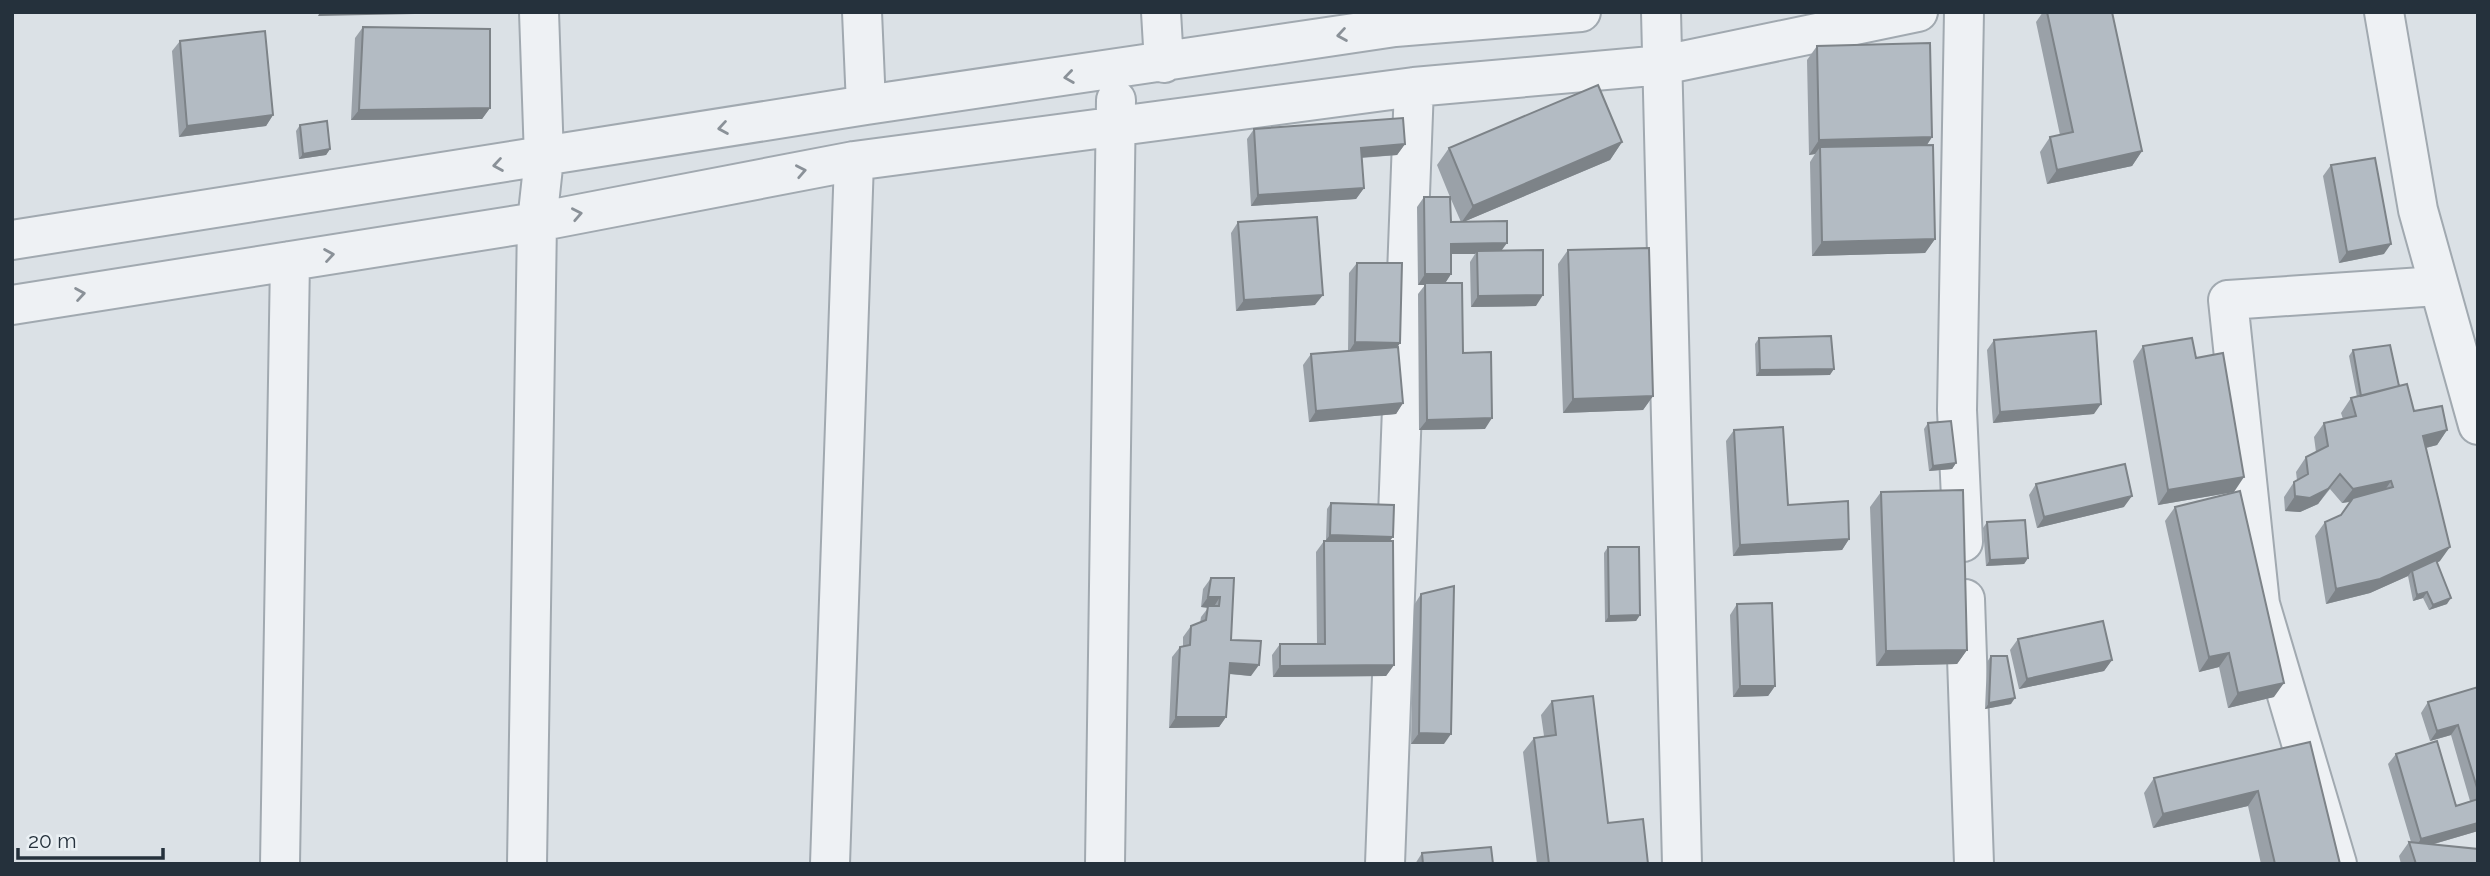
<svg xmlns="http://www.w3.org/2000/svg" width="2490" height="876" font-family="Raleway,sans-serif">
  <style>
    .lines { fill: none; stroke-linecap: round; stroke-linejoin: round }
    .minor-casing { stroke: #a1a9b0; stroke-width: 42 }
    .minor { stroke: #eef1f4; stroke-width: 38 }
    .wall { fill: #9aa1a8; fill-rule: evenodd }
    .shaded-wall { fill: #7d8388 }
    .building { fill: #b3bbc3; stroke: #7d8388; stroke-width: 2 }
    .oneway { stroke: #8a9198 }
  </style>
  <rect width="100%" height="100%" fill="#dbe1e6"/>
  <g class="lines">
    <defs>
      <path id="minor" d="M862 12 866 105
        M1161 12 1164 63
        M1661 12 1682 864
        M2384 12 2418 210 2478 425
        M12 240 866 105 1395 27 1581 12
        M12 305 537 222 854 161 1414 87 1663 65 1918 12
        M1963 542 1957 410 1964 12
        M1965 599 1974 864
        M280 864 290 261
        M527 864 537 222 544 158 539 12
        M830 864 854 161
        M1105 864 1116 100
        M1385 864 1414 87
        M2337 864 2260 604 2228 300 2438 286"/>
    </defs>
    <use href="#minor" class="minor-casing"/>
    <use href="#minor" class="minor"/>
  </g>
  <path class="wall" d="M2043 12H2112L2142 151 2132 166 2047 184 2040 152 2050 137 2060 135 2036 22Z
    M363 27 490 108 482 119 351 120 355 38Z
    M180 41 273 115 266 126 179 137 172 51Z
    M1817 46 1932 137 1927 145 1935 239 1925 253 1812 256 1810 162 1815 154 1809 155 1807 60Z
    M300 125 330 149 326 155 299 159 296 131Z
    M1254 129 1405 144 1397 155 1362 158 1364 188 1356 199 1251 206 1247 139Z
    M1622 142 1610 160 1463 222 1501 251 1536 306 1471 307 1470 262 1475 254H1451V274L1445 283 1485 429 1419 430 1418 294 1425 285H1418L1417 207 1424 197H1450L1437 165 1449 148ZM1450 197 1461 222H1451Z
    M2331 165 2384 254 2339 263 2323 176Z
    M1238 222 1315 305 1236 311 1231 233Z
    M1568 250 1653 396 1643 410 1563 413 1558 264Z
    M1357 263 1400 343 1397 347 1403 403 1396 414 1309 422 1303 365 1311 354 1348 351 1349 273Z
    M1759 338 1830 375 1756 376 1755 344Z
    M1994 340 2094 414 1993 423 1987 350Z
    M2143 346 2196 358 2234 492 2158 505 2133 361Z
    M2353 350 2399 386 2414 411 2447 430 2437 445 2426 448 2440 561 2437 563 2447 604 2429 610 2423 598 2413 601 2408 576 2370 593 2326 604 2315 536 2325 522 2341 515 2350 502 2342 503 2330 489 2318 504 2300 512 2285 511 2284 497 2294 482 2297 480 2296 472 2306 457 2316 452 2314 437 2324 423 2343 419 2341 413 2351 398 2357 397 2349 356Z
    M1928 423 1956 463 1952 469 1929 471 1924 429Z
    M1734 430 1788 505 1849 539 1842 550 1733 556 1726 441Z
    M2036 484 2124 507 2037 528 2029 495Z
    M1881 492 1967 650 1957 664 1876 666 1870 507Z
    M1331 503 1391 541 1394 665 1386 676 1273 677 1272 655 1280 644H1317L1316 552 1324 541H1346L1326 540 1327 509Z
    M2175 507 2274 697 2228 708 2219 667 2199 672 2165 521Z
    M1987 522 2028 558 2024 564 1986 566 1983 528Z
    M1608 547 1640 615 1636 621 1605 622 1604 553Z
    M1211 578H1234L1231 640 1251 676 1229 674 1226 717 1219 727 1169 728 1172 657 1180 647 1183 646V637L1191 626 1200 623 1201 617 1208 608 1201 607 1203 589Z
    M1421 594 1444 744H1411L1414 605Z
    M1737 604 1775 686 1768 696 1733 697 1730 615Z
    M2018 639 2112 660 2104 671 2019 689 2010 650Z
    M1991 656 2011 704 1985 709 1987 662Z
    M2478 687V831L2434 844 2478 864H2401L2399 856 2409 842H2411L2388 764 2396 754 2456 806 2470 801 2451 735 2430 741 2421 713 2428 702Z
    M1552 701 1608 823 1648 864H1537L1523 752 1534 738 1544 736 1541 715Z
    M2310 742 2340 864H2261L2248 806 2153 828 2144 793 2154 778Z
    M1422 853 1493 864H1415Z"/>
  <path class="shaded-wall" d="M320 12H463V13L318 16Z
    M490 108 482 119 351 120 359 110Z
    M273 115 266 126 179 137 187 126Z
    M1932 137 1922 152 1820 147 1815 154 1809 155 1819 140Z
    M1622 142 1610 160 1461 223 1473 206Z
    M1405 144 1397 155 1354 158 1361 148Z
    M330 149 326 155 299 159 303 154Z
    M2142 151 2132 166 2047 184 2057 170Z
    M1364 188 1356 199 1251 206 1258 195Z
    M1935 239 1925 253 1812 256 1822 242Z
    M1507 243 1499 254 1477 251 1475 254H1443L1451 244Z
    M2391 244 2384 254 2339 263 2347 252Z
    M1425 274H1451L1444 285H1418Z
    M1323 295 1315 305 1236 311 1244 300Z
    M1543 295 1536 306 1471 307 1478 296Z
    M1355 342 1400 343 1393 354 1348 353Z
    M1834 369 1830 375 1756 376 1760 370Z
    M1653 396 1643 410 1563 413 1573 399Z
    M1403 403 1396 414 1309 422 1316 411Z
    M2101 404 2094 414 1993 423 2000 412Z
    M1492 418 1485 429 1419 430 1427 420Z
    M2447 430 2437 445 2413 451 2423 436Z
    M1956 463 1952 469 1929 471 1933 466Z
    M2340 474 2318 504 2300 512 2285 511 2295 496Z
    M2244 477 2234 492 2158 505 2168 490Z
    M2391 481 2381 496 2342 503 2353 489Z
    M2132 496 2124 507 2037 528 2044 517Z
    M1330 535 1393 537 1389 542 1326 540Z
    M1849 539 1842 550 1733 556 1740 545Z
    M2450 547 2440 561 2412 574V571L2408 576 2370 593 2326 604 2336 589Z
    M2028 558 2024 564 1986 566 1990 560Z
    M2427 592 2423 598 2413 601 2417 595Z
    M1208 597H1220L1213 608 1201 607Z
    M2451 598 2447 604 2429 610 2433 605Z
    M1640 615 1636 621 1605 622 1609 616Z
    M1967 650 1957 664 1876 666 1886 651Z
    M2229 653 2219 667 2199 672 2209 657Z
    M2112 660 2104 671 2019 689 2027 679Z
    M1230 663 1259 665 1251 676 1222 673Z
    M1394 665 1386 676 1273 677 1280 666Z
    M2284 683 2274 697 2228 708 2238 693Z
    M1740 686H1775L1768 696 1733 697Z
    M2015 698 2011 704 1985 709 1989 703Z
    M1176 717H1226L1219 727 1169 728Z
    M2458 725 2451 735 2430 741 2437 731Z
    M1419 733 1451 734 1444 744H1411Z
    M2258 791 2248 806 2153 828 2163 814Z
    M2478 823V831L2413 850 2421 839Z"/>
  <path class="building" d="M2047 12H2112L2142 151 2057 170 2050 137 2073 132Z
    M363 27 490 29V108L359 110Z
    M265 31 273 115 187 126 180 41Z
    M1930 43 1932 137 1819 140 1817 46Z
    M1598 85 1622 142 1473 206 1449 148Z
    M1403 118 1405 144 1361 148 1364 188 1258 195 1254 129Z
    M327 121 330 149 303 154 300 125Z
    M1933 145 1935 239 1822 242 1820 147Z
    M2375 158 2391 244 2347 252 2331 165Z
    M1424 197H1450L1451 222 1507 221V243L1451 244V274H1425Z
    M1317 217 1323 295 1244 300 1238 222Z
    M1649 248 1653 396 1573 399 1568 250Z
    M1543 250V295L1478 296 1477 251Z
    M1357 263H1402L1400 343 1355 342Z
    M1425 283H1462L1463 353 1491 352 1492 418 1427 420Z
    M2096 331 2101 404 2000 412 1994 340Z
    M1831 336 1834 369 1760 370 1759 338Z
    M2192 338 2196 358 2223 353 2244 477 2168 490 2143 346Z
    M2390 345 2399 386 2361 396 2353 350Z
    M1398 347 1403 403 1316 411 1311 354Z
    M2407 384 2414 411 2442 406 2447 430 2423 436 2450 547 2380 579 2336 589 2325 522 2341 515 2353 498 2393 487 2391 481 2353 489 2340 474 2328 489 2310 498 2295 496 2294 482 2308 474 2306 457 2328 446 2324 423 2356 416 2351 398Z
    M1951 421 1956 463 1933 466 1928 423Z
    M1783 427 1788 505 1848 501 1849 539 1740 545 1734 430Z
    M2125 464 2132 496 2044 517 2036 484Z
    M1963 490 1967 650 1886 651 1881 492Z
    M2240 491 2284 683 2238 693 2229 653 2209 657 2175 507Z
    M1331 503 1394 505 1393 537 1330 535Z
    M2025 520 2028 558 1990 560 1987 522Z
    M1324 541H1393L1394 665 1280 666V644H1325Z
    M1608 547H1639L1640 615 1609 616Z
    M2436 560 2451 598 2433 605 2427 592 2417 595 2412 571Z
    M1211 578H1234L1231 640 1261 641 1259 665 1230 663 1226 717H1176L1180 647 1190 645 1191 626 1206 620 1208 606H1219L1220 597H1208Z
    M1454 586 1451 734 1419 733 1421 594Z
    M1772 603 1775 686H1740L1737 604Z
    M2103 621 2112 660 2027 679 2018 639Z
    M1991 656H2007L2015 698 1989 703Z
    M2478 687V791L2458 725 2437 731 2428 702Z
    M1593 696 1608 823 1643 819 1648 864H1549L1534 738 1556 735 1552 701Z
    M2437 741 2456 806 2478 799V823L2421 839 2396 754Z
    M2310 742 2340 864H2275L2258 791 2163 814 2154 778Z
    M2409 842 2478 849V864H2416Z
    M1491 847 1493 864H1423L1422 853Z"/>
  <defs><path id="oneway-chevron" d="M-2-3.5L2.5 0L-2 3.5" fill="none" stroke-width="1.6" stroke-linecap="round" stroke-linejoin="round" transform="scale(1.75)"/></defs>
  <g class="oneway">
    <use href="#oneway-chevron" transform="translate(1342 35) rotate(171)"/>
    <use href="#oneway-chevron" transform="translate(1069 77) rotate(172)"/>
    <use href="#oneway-chevron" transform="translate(723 128) rotate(171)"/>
    <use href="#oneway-chevron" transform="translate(498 165) rotate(171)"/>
    <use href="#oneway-chevron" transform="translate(801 171) rotate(-11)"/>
    <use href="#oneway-chevron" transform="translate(577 214) rotate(-11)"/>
    <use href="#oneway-chevron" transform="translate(329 255) rotate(-9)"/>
    <use href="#oneway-chevron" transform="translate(80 294) rotate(-9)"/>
  </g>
  <rect width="2490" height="876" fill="none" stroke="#25313c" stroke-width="28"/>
  <path d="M18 848v10h145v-10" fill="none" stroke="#25313c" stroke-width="3.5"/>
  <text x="28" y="848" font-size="21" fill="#25313c" stroke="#eaf0f4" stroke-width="5" paint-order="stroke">20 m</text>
</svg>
